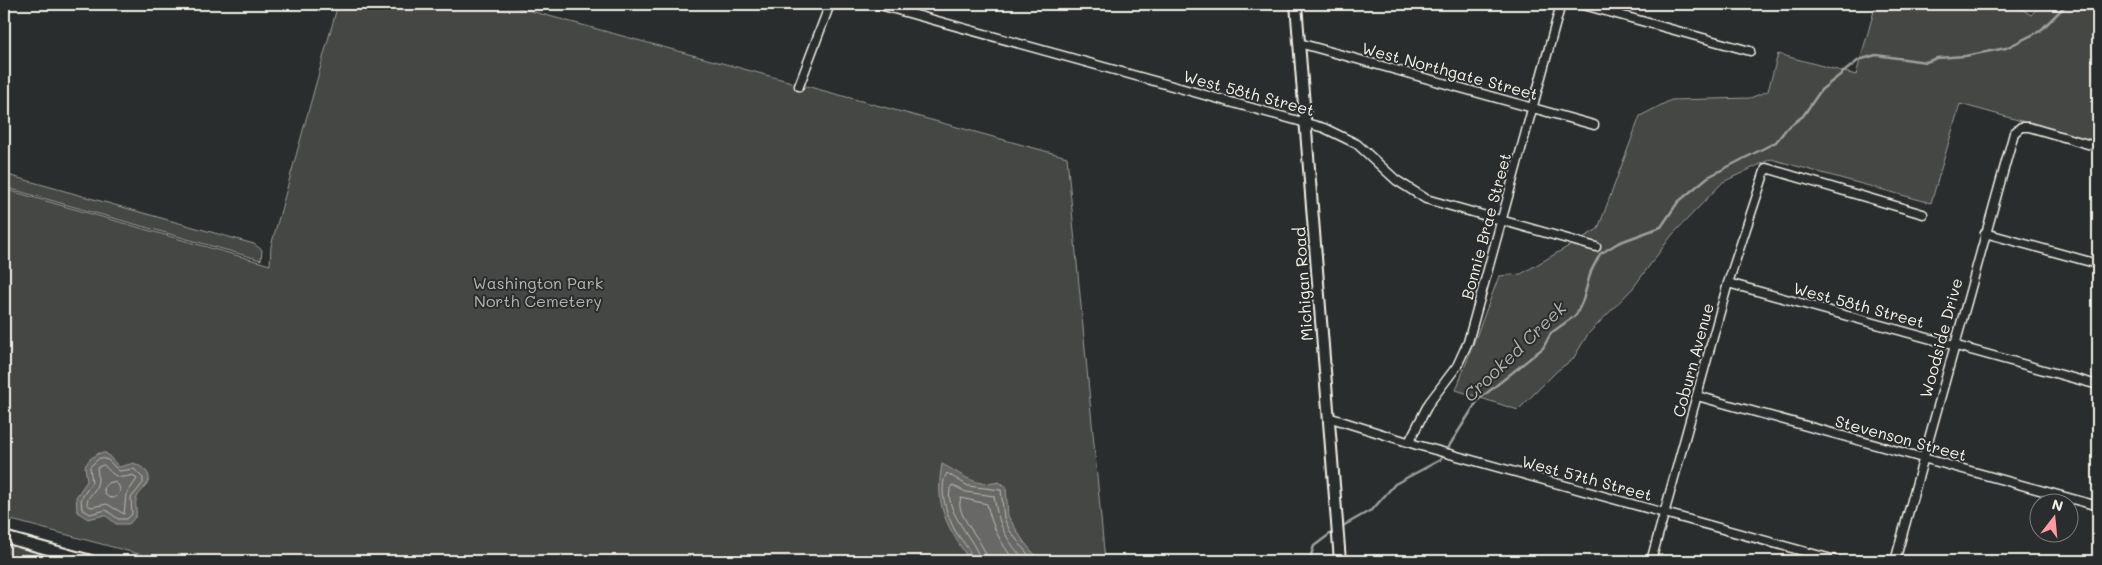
<svg xmlns="http://www.w3.org/2000/svg" width="2102" height="565" font-family="Mali,sans-serif">
  <style>
    .green { fill: #444645; stroke: #9c9c96 }
    .water { fill: #676866; stroke: #9f9f9a }
    .lines { fill: none; stroke-linecap: round; stroke-linejoin: round }
    .shore { stroke: #bcbab4; stroke-width: 1 }
    .stream { stroke: #9f9f9a; stroke-width: 2.5 }
    .minor-casing { stroke: #f4f1e8; stroke-width: 11 }
    .major-casing { stroke: #f4f1e8; stroke-width: 14 }
    .minor { stroke: #2a2d2e; stroke-width: 8 }
    .major { stroke: #2a2d2e; stroke-width: 10 }
    .labels { text-anchor: middle; stroke-width: 4; stroke-linejoin: round; paint-order: stroke }
    .street-label { font-size: 16px; fill: #f4f1e8; stroke: #2a2d2e }
    .park-label { font-size: 16px; fill: #b6b5af; stroke: #2a2d2e }
    .water-label { font-size: 18px; font-style: italic; fill: #b5b3ae; stroke: #2a2d2e }
  </style>
  <rect width="100%" height="100%" fill="#2a2d2e"/>
  <filter id="ink" filterUnits="userSpaceOnUse"><feTurbulence type="fractalNoise" baseFrequency=".02" numOctaves="2"/><feDisplacementMap in="SourceGraphic" scale="10" xChannelSelector="R" yChannelSelector="G"/><feConvolveMatrix kernelMatrix="1 2 1 2 8 2 1 2 1" color-interpolation-filters="sRGB"/></filter>
  <g filter="url(#ink)">
    <path class="green" d="M338 4H505L1067 157 1105 561H165L4 518V189L270 265 271 246Z
      M1876 4H2014L2031 15 2041 4H2098V142L1960 104 1931 203 1771 159 1723 182 1672 235 1633 288 1588 334 1573 359 1557 371 1518 410 1456 390 1499 276 1521 274 1598 229 1640 116 1671 100 1750 98 1768 91 1778 54 1856 75Z
      M4 174 254 244 262 250 261 260 4 187Z
      M4 537 91 561H4Z"/>
    <path class="water" d="M99 453H106L119 467 134 463C165 478 139 488 136 500 135 504 137 511 136 516L129 524H116L105 515 88 519 77 512 76 497 87 481 85 466 90 459Z
      M942 464C962 474 975 488 999 482L1006 487 1008 516 1024 542 1040 561H970C947 526 934 507 942 464Z"/>
    <g class="lines">
      <path class="shore" d="M100 458 108 460 119 471 134 469 143 478V483L131 498 132 514 127 519H118L106 510 90 514 82 509 81 499 92 482 90 467Z
        M104 465C114 476 117 480 133 475L137 479 126 495 124 514 107 504 92 507 87 505C87 491 102 494 97 468Z
        M104 490a8 8 0 1 1 16 0a8 8 0 1 1-16 0Z
        M973 561C972 552 963 542 957 534 948 519 937 489 947 473L968 486 1001 490 1004 518 1010 531 1033 561
        M980 561C979 542 939 509 952 485L966 492 994 496C998 525 1006 539 1025 561
        M987 561C987 542 953 516 961 498L987 504C992 526 1000 543 1015 561"/>
      <path class="stream" d="M1446 451 1478 400 1543 348 1551 333 1576 315 1583 300 1591 271 1600 254 1618 243 1661 227 1678 202 1708 177 1776 142 1787 128 1803 116 1821 90 1859 60 1876 55 1926 62 1937 58 1965 56 2006 48 2040 31 2067 4
        M1341 527 1373 509 1395 484 1440 460 1443 455
        M1309 561 1314 546 1334 531"/>
      <defs>
        <path id="minor" d="M876 4 1324 128 1357 144 1396 180 1426 199 1596 247
          M1580 4 1750 51
          M1299 43 1594 125
          M799 86 830 4
          M1985 233 2098 264
          M1728 283 2098 385
          M1697 396 2098 506
          M1328 417 1417 445 1839 561
          M1409 442 1429 403 1457 366 1468 342 1561 4
          M1651 561 1728 283 1766 168 1923 214
          M1895 561 2014 133 2021 127H2029L2098 147"/>
        <path id="major" d="M1296 4 1340 561
          M4 537 91 561"/>
      </defs>
      <use href="#minor" class="minor-casing"/>
      <use href="#major" class="major-casing"/>
      <use href="#minor" class="minor"/>
      <use href="#major" class="major"/>
    </g>
  </g>
  <g class="labels">
    <g class="street-label">
      <text transform="translate(1450 71) rotate(15)" y="6">West Northgate Street</text>
      <text transform="translate(1249 93) rotate(15)" y="6">West 58th Street</text>
      <text transform="translate(1486 226) rotate(-75)" y="6">Bonnie Brae Street</text>
      <text transform="translate(1303 284) rotate(-94)" y="6">Michigan Road</text>
      <text transform="translate(1859 305) rotate(15)" y="6">West 58th Street</text>
      <text transform="translate(1941 338) rotate(-75)" y="6">Woodside Drive</text>
      <text transform="translate(1693 360) rotate(-75)" y="6">Coburn Avenue</text>
      <text transform="translate(1901 438) rotate(15)" y="6">Stevenson Street</text>
      <text transform="translate(1587 478) rotate(15)" y="6">West 57th Street</text>
    </g>
    <g class="park-label">
      <text x="538" y="289">Washington Park<tspan x="538" dy="18">North Cemetery</tspan></text>
    </g>
    <g class="water-label">
      <text transform="translate(1515 352) rotate(-44)" y="6">Crooked Creek</text>
    </g>
  </g>
  <rect width="2102" height="565" fill="none" stroke="#2a2d2e" stroke-width="20"/>
  <rect x="10" y="10" width="2082" height="545" fill="none" stroke="#f4f1e8" stroke-width="2" filter="url(#ink)"/>
  <g transform="translate(2054 518) rotate(16)"><circle r="24" fill="#2a2d2e" stroke="#7b7b78"/>
  <path d="M0-4L9 19L0 12L-9 19Z" fill="#ff9aa2"/>
  <text y="-8" font-size="14" font-weight="bold" text-anchor="middle" fill="#f4f1e8">N</text>
  </g>
</svg>
